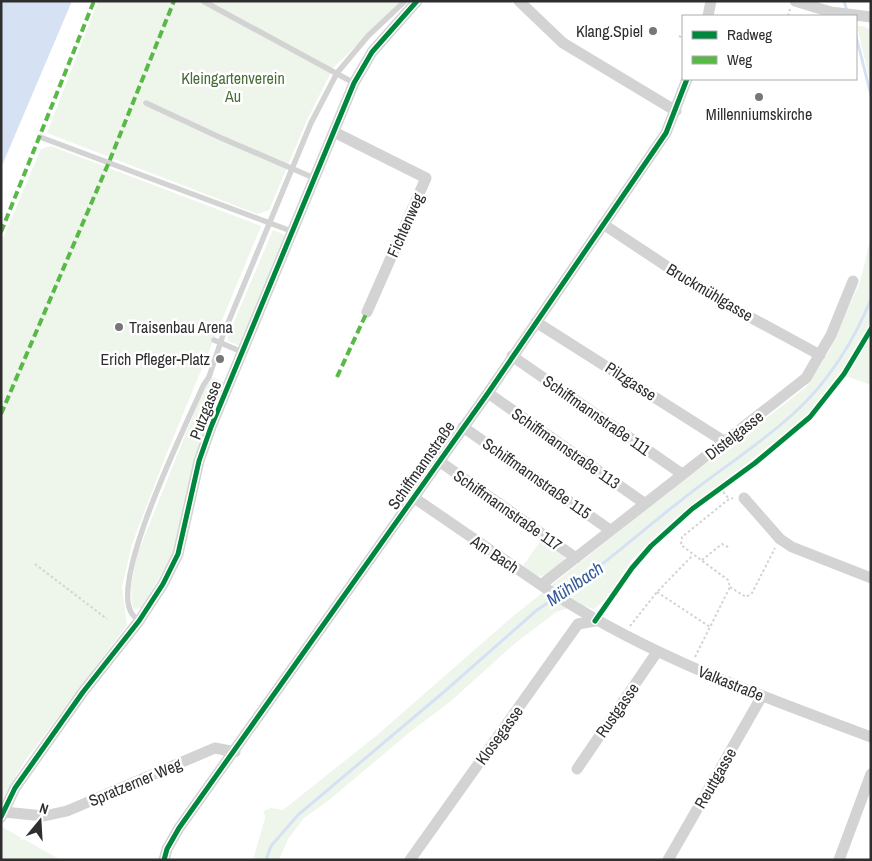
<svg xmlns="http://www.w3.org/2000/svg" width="872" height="861" font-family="'Archivo Narrow',sans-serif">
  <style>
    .green { fill: #eef5eb }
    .water { fill: #d6e2f4 }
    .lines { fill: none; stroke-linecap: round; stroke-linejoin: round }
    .stream { stroke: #d6e2f4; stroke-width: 3 }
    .path { stroke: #d3d3d3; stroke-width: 2; stroke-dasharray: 2.5 2.5; stroke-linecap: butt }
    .service { stroke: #d3d3d3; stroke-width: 5.5 }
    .minor { stroke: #d3d3d3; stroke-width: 11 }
    .quiet { stroke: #58b947; stroke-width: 4; stroke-dasharray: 8 4; stroke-linecap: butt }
    .cycleway-casing { stroke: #fff; stroke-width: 8 }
    .cycleway { stroke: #00873e; stroke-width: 5 }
    .poi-dot { fill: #777; stroke: #fff; stroke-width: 2 }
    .labels { text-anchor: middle; stroke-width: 5; stroke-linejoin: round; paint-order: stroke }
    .poi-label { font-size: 16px; fill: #2e2e2e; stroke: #fff; text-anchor: end }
    .park-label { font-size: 16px; fill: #466e37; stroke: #fff }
    .street-label { font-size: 16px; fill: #2e2e2e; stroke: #fff }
    .water-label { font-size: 18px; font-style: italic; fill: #345d98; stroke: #fff }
  </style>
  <rect width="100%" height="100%" fill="#fff"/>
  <path class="green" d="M98 1H403L333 68 307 120 269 210 257 214 47 133Z
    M857 26H863L871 30V86Z
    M51 146 261 226 166 455 132 544 122 587 127 625 24 762 1 802V243L41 149Z
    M273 230 285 235 240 346 228 341V336Z
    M871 237V385L840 374 810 413 652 539 631 561 606 599 594 609 579 605 556 612 513 645 451 701 410 732 329 800 304 818 288 839 279 860H253L265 818 264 811 271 808 283 810 376 736 511 618 674 487 732 445 806 387 829 351 860 282Z
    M213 377 225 382 199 444 173 553 142 608 135 609 132 606 131 586 137 555 203 391Z
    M542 539 564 555 565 560C547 575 543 583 522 567Z
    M2 827 61 860H1Z"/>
  <path class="water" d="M1 1H72L1 168Z"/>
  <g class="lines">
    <path class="stream" d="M844 1 847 11
      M856 36 871 95
      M560 595C602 567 639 533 679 502 716 472 758 446 793 414 827 384 854 341 871 299
      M266 860 271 846 298 815 445 691 537 610 555 598"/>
    <path class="path" d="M788 16 790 9
      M679 36 683 38
      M720 488 729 499
      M702 560 722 544 730 548
      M35 564 107 619
      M730 587 746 597 752 593 775 548
      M657 592 710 627
      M630 626 657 592 693 555
      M695 657 730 587 728 580 681 545 682 537 729 499 733 498"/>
    <path class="service" d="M203 1 354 83
      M146 103 219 137 314 178
      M40 137 291 231
      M214 340 242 352
      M139 621C136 618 132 615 131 612 111 577 186 425 203 386L209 377 223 335 311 123 337 73 368 36 405 1"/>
    <path class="minor" d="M519 1 563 43 676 111
      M795 1 831 12 871 17
      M708 16 711 1
      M334 132 426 178 367 312
      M603 224 713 297 820 355
      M536 322 725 442
      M512 356 682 474
      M488 393 644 503
      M463 427 610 530
      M439 461 576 558
      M413 497 541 585 806 378 831 335 853 281
      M744 498 780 539 792 547 871 578
      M541 585C641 654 757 694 871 737
      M577 769 657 652
      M4 812 44 816 67 811 215 748 235 752
      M1 817 15 788 83 692 139 621 163 584 178 554 199 461 211 427 354 83 372 52 417 1
      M164 860 167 849 179 828 488 393 666 133 687 79
      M410 860 578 624 595 621
      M668 860 762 696
      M839 860 871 774"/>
    <path class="quiet" d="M1 232 94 1
      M337 377 367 312
      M1 414 109 162 174 1"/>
    <defs>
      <path id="cycleway" d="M595 621 632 568 651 546 692 509 755 463 810 417 844 374 871 329
        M1 817 15 788 83 692 139 621 163 584 178 554 199 461 211 427 354 83 372 52 417 1
        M164 860 167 849 179 828 488 393 666 133 687 79"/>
    </defs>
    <use href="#cycleway" class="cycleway-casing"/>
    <use href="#cycleway" class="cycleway"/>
  </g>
  <g class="poi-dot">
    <circle cx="653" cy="31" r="5"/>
    <circle cx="759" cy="97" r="5"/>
    <circle cx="119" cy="327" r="5"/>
    <circle cx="220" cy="359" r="5"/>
  </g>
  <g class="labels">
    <g class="poi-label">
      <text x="643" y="37">Klang.Spiel</text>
      <text x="759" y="120" text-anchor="middle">Millenniumskirche</text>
      <text x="129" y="333" text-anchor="start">Traisenbau Arena</text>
      <text x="210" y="365">Erich Pfleger-Platz</text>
    </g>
    <g class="park-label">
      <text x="233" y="84">Kleingartenverein<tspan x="233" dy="18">Au</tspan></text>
    </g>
    <g class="street-label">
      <text transform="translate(405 225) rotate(-66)" y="6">Fichtenweg</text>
      <text transform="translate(710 292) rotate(31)" y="6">Bruckmühlgasse</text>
      <text transform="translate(631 381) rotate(33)" y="6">Pilzgasse</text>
      <text transform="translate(205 410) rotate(-69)" y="6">Putzgasse</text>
      <text transform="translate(597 415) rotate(35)" y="6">Schiffmannstraße 111</text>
      <text transform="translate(734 435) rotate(-38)" y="6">Distelgasse</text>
      <text transform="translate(566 448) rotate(35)" y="6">Schiffmannstraße 113</text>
      <text transform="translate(421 465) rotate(-55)" y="6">Schiffmannstraße</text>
      <text transform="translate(537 478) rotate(35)" y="6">Schiffmannstraße 115</text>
      <text transform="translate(508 510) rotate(35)" y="6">Schiffmannstraße 117</text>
      <text transform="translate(495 554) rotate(34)" y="6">Am Bach</text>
      <text transform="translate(731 683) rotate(22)" y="6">Valkastraße</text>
      <text transform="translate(617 710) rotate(-55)" y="6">Rustgasse</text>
      <text transform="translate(499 735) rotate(-54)" y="6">Klosegasse</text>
      <text transform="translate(715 778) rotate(-60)" y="6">Reuttgasse</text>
      <text transform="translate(135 782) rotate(-23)" y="6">Spratzerner Weg</text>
    </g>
    <g class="water-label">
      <text transform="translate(575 584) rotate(-34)" y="6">Mühlbach</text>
    </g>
  </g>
  <rect width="872" height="861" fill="none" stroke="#2e2e2e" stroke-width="5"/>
  <rect x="682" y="15" width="175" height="65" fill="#ffffff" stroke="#ababab"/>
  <rect x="692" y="31" width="25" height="8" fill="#00873e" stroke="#ababab"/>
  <text x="727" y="40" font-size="15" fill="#2e2e2e">Radweg</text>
  <rect x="692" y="56" width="25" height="8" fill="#58b947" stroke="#ababab"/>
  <text x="727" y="65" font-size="15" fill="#2e2e2e">Weg</text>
  <g transform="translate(40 821) rotate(18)" stroke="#ffffff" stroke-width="4" paint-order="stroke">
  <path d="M0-4L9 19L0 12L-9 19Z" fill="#2e2e2e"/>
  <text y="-8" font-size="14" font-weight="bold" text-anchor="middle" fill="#2e2e2e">N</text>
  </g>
</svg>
